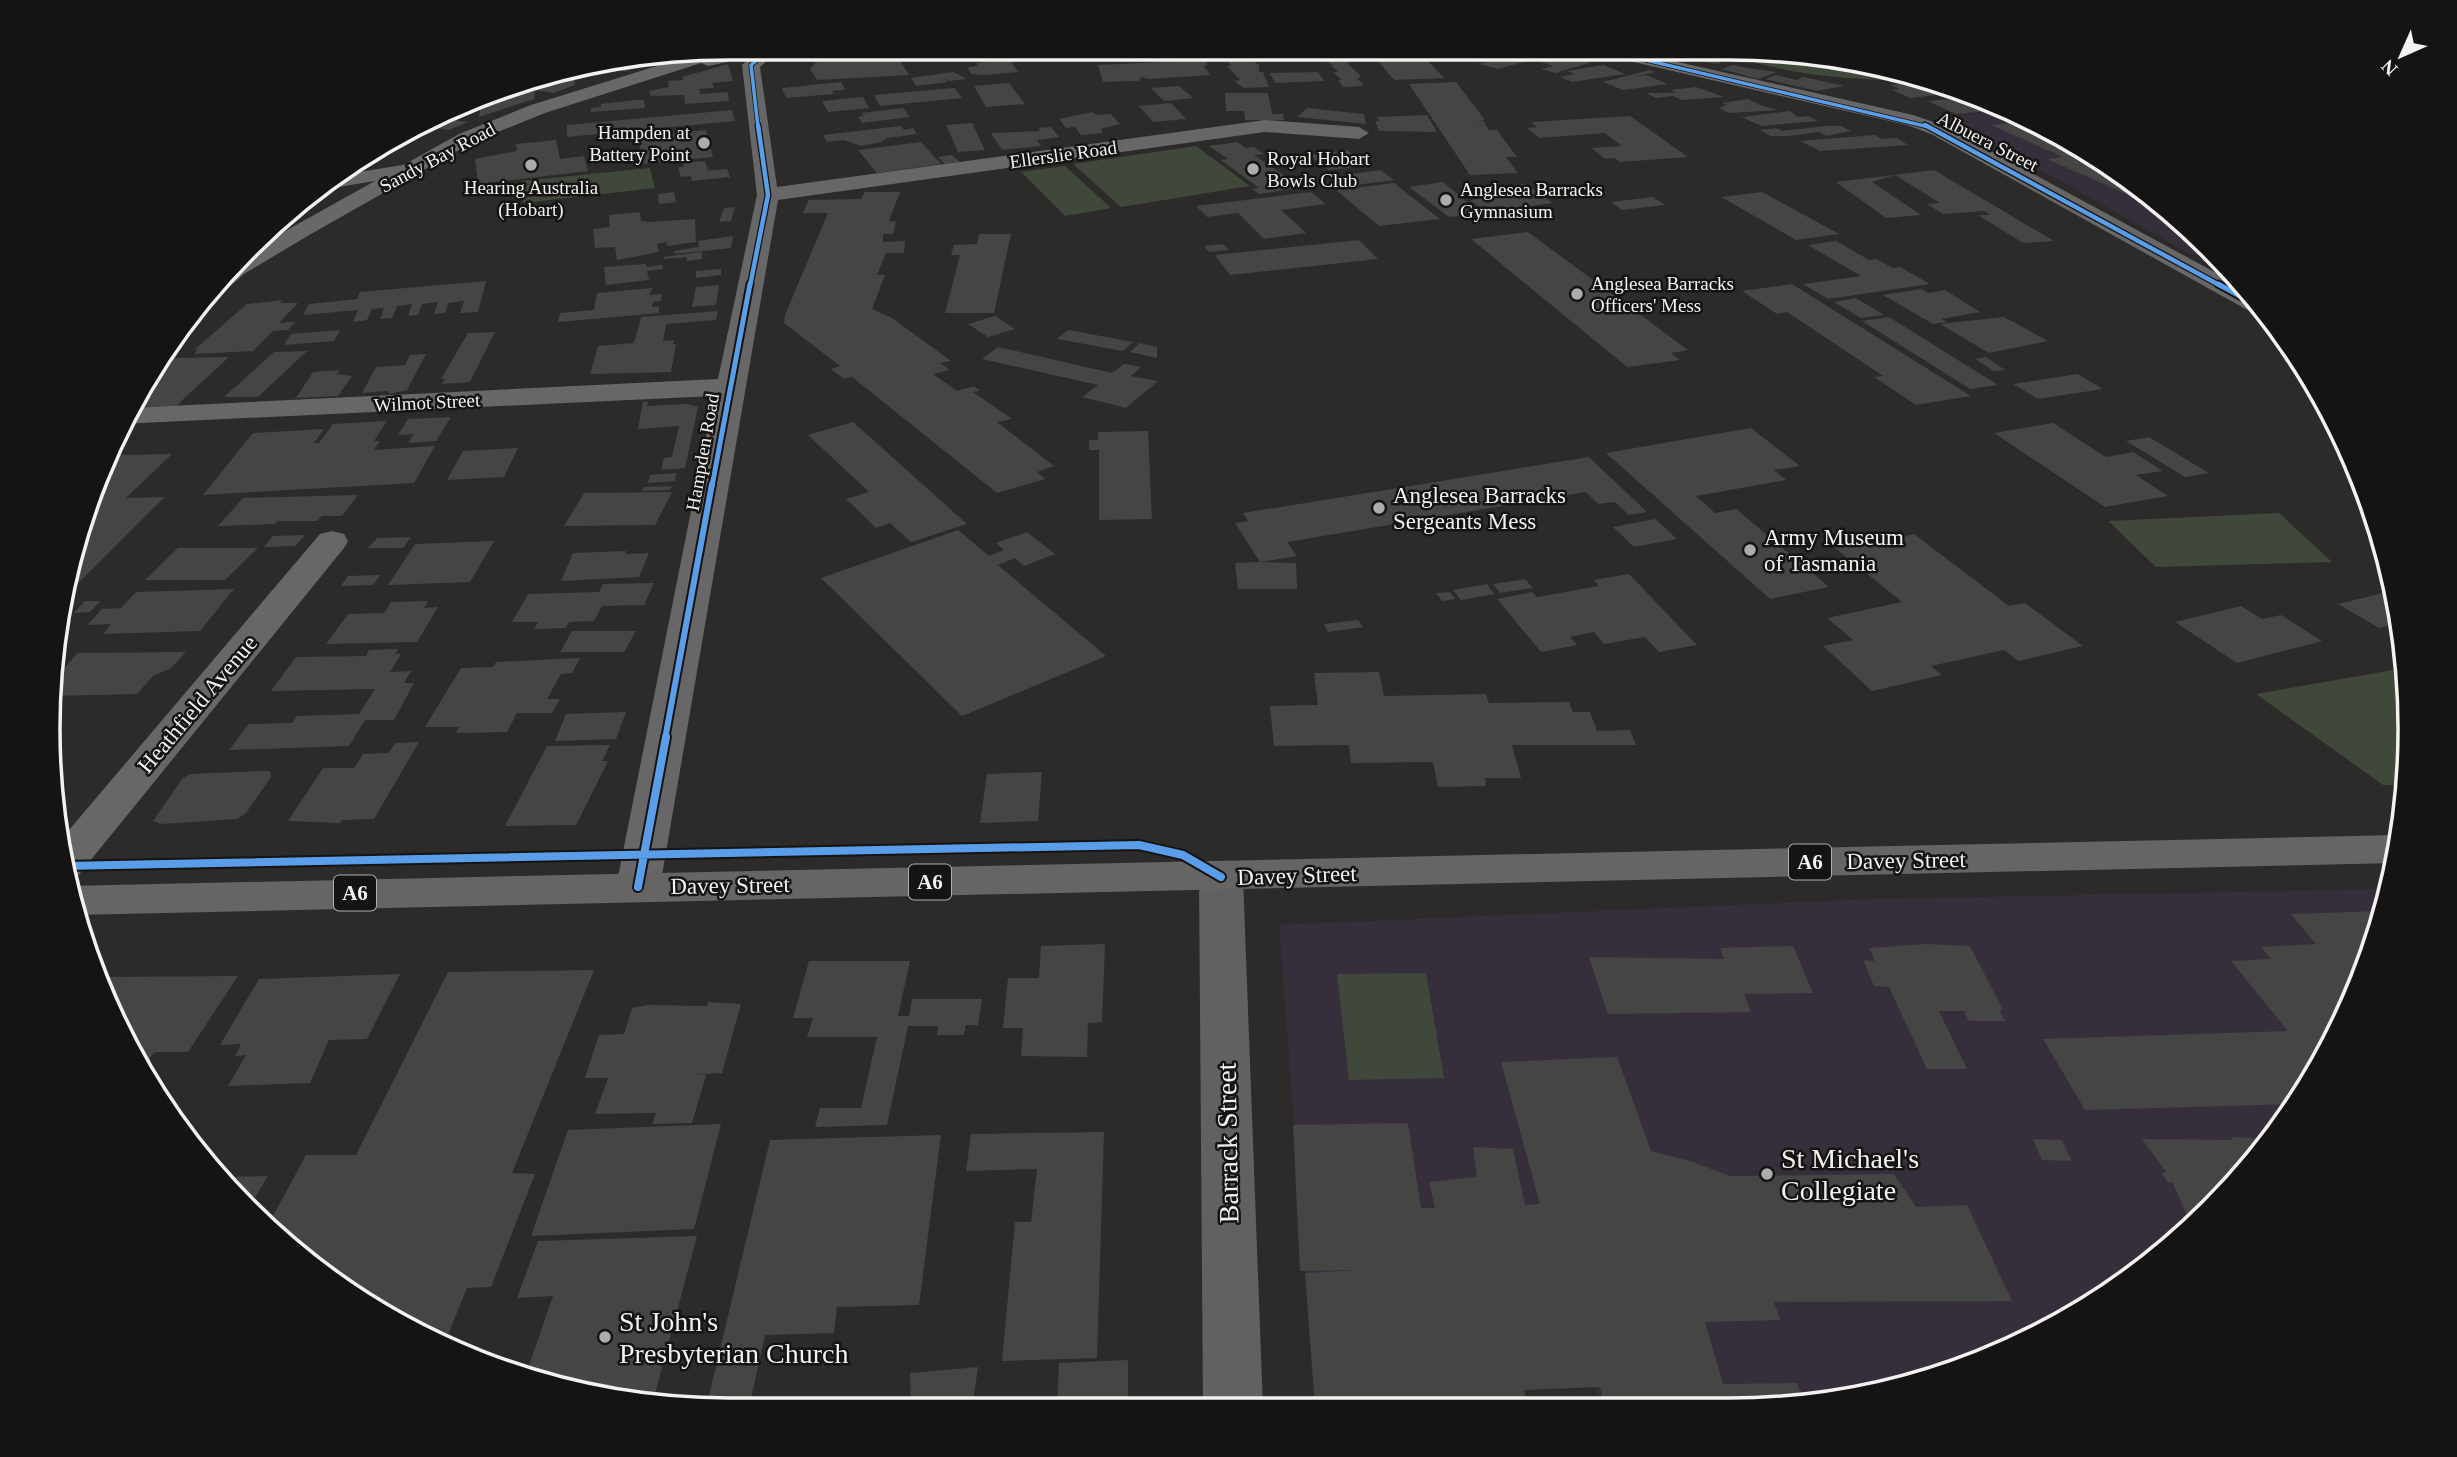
<svg xmlns="http://www.w3.org/2000/svg" width="2457" height="1457" font-family="'Times New Roman',serif">
  <style>
    .education { fill: #372e3b }
    .green { fill: #3f483b }
    .building { fill: #454543 }
    .lines { fill: none; stroke-linecap: round; stroke-linejoin: round }
    .street { fill: #686767; fill-rule: evenodd }
    .secondary { fill: #626160; fill-rule: evenodd }
    .primary { fill: #696867; fill-rule: evenodd }
    .highway { fill: #666564; fill-rule: evenodd }
    .cycleway-far4-casing { stroke: #151412; stroke-width: 5 }
    .cycleway-far3-casing { stroke: #151412; stroke-width: 7 }
    .cycleway-far2-casing { stroke: #151412; stroke-width: 9 }
    .cycleway-far1-casing { stroke: #151412; stroke-width: 10 }
    .cycleway-casing { stroke: #151412; stroke-width: 12 }
    .cycleway-far4 { stroke: #5a9eea; stroke-width: 3.5 }
    .cycleway-far3 { stroke: #5a9eea; stroke-width: 4.5 }
    .cycleway-far2 { stroke: #5a9eea; stroke-width: 5 }
    .cycleway-far1 { stroke: #5a9eea; stroke-width: 6 }
    .cycleway { stroke: #5a9eea; stroke-width: 8 }
    .poi-dot { fill: #aeacaa; stroke: #151412; stroke-width: 2.5 }
    .labels { text-anchor: middle; stroke-width: 5; stroke-linejoin: round; paint-order: stroke }
    .far-poi-label { font-size: 19px; fill: #f4f2f0; stroke: #151412; text-anchor: start }
    .far-street-label { font-size: 19px; fill: #f4f2f0; stroke: #151412 }
    .shield { fill: #151412; stroke: #b1afad; stroke-width: 2 }
    .shield-label { font-size: 21px; font-weight: bold; fill: #f4f2f0 }
    .poi-label { font-size: 23px; fill: #f4f2f0; stroke: #151412; text-anchor: start }
    .street-label { font-size: 23px; fill: #f4f2f0; stroke: #151412 }
    .near-street-label { font-size: 28px; fill: #f4f2f0; stroke: #151412 }
    .near-poi-label { font-size: 28px; fill: #f4f2f0; stroke: #151412; text-anchor: start }
    .rim { fill: none; stroke: #f4f2f0; stroke-width: 3.5 }
  </style>
  <rect width="100%" height="100%" fill="#2c2b29"/>
  <path class="education" d="M2001 110 2107 162 2217 255H2192L2014 155 1934 118Z
    M2388 889 2358 990 2295 1107 2178 1240 2069 1319 1905 1386 1773 1408H1599L1596 1387 1312 1362 1279 925 1874 899Z"/>
  <path class="green" d="M1737 50 1830 60 1928 80C1860 81 1800 77 1735 57Z
    M1196 146 1250 186 1121 207 1073 164Z
    M1065 166 1111 208 1065 216 1021 172Z
    M650 168 655 188 523 203 522 181Z
    M2279 513 2332 562 2156 567 2108 521Z
    M2404 668 2410 729 2404 785H2383L2256 694Z
    M1426 973 1444 1078 1349 1080 1337 974Z"/>
  <path class="building" d="M892 48 909 75 817 80 810 69 815 63 836 55Z
    M1319 48 1346 50 1349 53 1344 56 1352 61 1347 63 1361 76 1357 79 1364 84H1361L1363 86 1343 87 1338 80H1342L1333 72H1338L1331 65H1334L1329 63Z
    M1385 48H1393L1396 52H1420L1444 78 1394 80 1372 54 1389 53Z
    M1529 48 1555 53 1498 69 1479 64 1489 61 1481 59Z
    M1250 50 1253 55H1250L1258 62H1254L1259 65V72H1263L1269 87 1244 88 1239 85 1235 81 1240 80 1227 66H1231L1221 52Z
    M1669 50 1699 51 1724 55 1719 64 1661 56Z
    M669 57 624 72 617 66 623 65Z
    M1565 57 1578 61 1592 62 1555 73 1541 69 1553 66 1541 62Z
    M1010 60 1018 72 984 75 971 74 967 67 978 66 976 63Z
    M1205 60 1208 65 1204 66 1210 75 1149 79 1142 77 1138 81 1103 82 1098 65Z
    M728 64 733 81 712 83 714 88 699 89 700 94 728 92 729 101 685 104 684 95 651 96 649 91 669 87 668 81 684 80 682 77Z
    M1604 65 1625 74 1572 82 1560 77 1575 74 1567 71Z
    M1733 65 1753 69 1777 72 1758 79 1721 69Z
    M588 70V75L539 81 538 79Z
    M1650 70 1655 72 1633 77 1646 75 1668 84 1623 90 1603 82Z
    M953 72 967 79 949 81 943 77 948 82 916 86 911 78Z
    M1318 72 1324 81 1276 83 1269 73Z
    M1776 75 1796 80 1804 77 1844 86 1817 91 1765 79Z
    M575 79V85L553 93 535 90 534 99 479 117 482 100 511 93 514 85Z
    M1927 81 1941 88H1932L1945 94 1910 98 1892 90 1900 89 1890 85Z
    M841 82 845 90 832 91 834 94 786 98 782 88Z
    M1456 82 1485 120 1475 121H1483L1489 130H1497L1517 157H1506L1518 173 1470 175 1409 84Z
    M1009 83 1025 104 986 107 974 86Z
    M1179 86 1193 98 1164 101 1151 88Z
    M1696 87 1724 97 1681 100 1673 96 1656 98 1646 93H1677L1671 90Z
    M954 88 962 98 880 106 874 95Z
    M1225 93H1268L1272 114H1283L1284 120H1245L1244 111H1226Z
    M863 97 869 108 828 112 822 101Z
    M1962 98 1990 111 1956 114 1928 101Z
    M1748 99 1760 105 1778 110 1729 113 1719 108 1727 105 1722 103Z
    M637 100H644L645 108 591 112V108L601 107V104Z
    M1171 103 1186 119 1153 122 1139 106Z
    M903 108 910 117 862 123 858 117 864 116 861 113Z
    M1307 108 1364 114 1366 124 1297 117Z
    M732 110 735 121 567 137V125Z
    M1789 111 1798 117 1808 116 1818 121 1761 126 1742 117Z
    M1093 112 1096 115 1111 114 1120 124 1101 129 1103 133 1081 135 1075 127 1066 128 1059 119Z
    M1427 115 1437 132 1379 131 1375 121H1379L1377 117Z
    M1630 116 1688 157 1620 162 1615 158 1605 159 1592 148 1622 146 1605 133 1539 138 1527 128 1537 127 1531 122Z
    M429 119H446L468 122 449 130 414 126Z
    M2025 122 2107 162 2146 194 2131 196 2047 159 2063 157 1991 125Z
    M972 123 985 150 958 152 946 125Z
    M901 126 904 130 913 128 917 134 887 138 882 142 861 146 844 140 827 142 823 135Z
    M1825 126H1841L1851 131 1826 136 1819 132 1789 136H1771L1760 130 1776 128 1782 131Z
    M1051 127 1059 137 1037 140 1041 146 1002 150 991 133 1041 131 1038 128Z
    M706 130 713 157 644 164 638 137Z
    M1875 135 1882 139 1897 138 1908 145 1820 151 1800 141Z
    M556 140 560 159 584 156 588 171 478 184 475 159 517 151 516 144Z
    M921 142 941 164 877 173 858 150Z
    M1237 142 1246 148 1254 147 1264 154 1254 155 1288 178 1294 177 1308 186 1259 194 1252 189 1259 188 1221 160 1228 159 1209 146Z
    M1347 150 1367 166 1329 170 1309 155Z
    M952 155 960 162 945 164 938 157Z
    M705 161 708 170 703 171 727 169 730 177 692 181 691 176 681 177 678 167H684L683 163Z
    M1381 170 1394 180 1348 186 1335 176Z
    M1934 170 2054 241 2023 243 1978 215H1990L1984 211 1943 214 1927 204 1940 203 1895 175 1872 182 1921 215 1886 218 1836 182Z
    M1443 182 1482 214 1449 217 1409 187Z
    M1394 183 1440 219 1379 226 1336 190Z
    M1525 184 1553 203 1486 212 1470 200 1490 197 1480 190Z
    M674 192 676 202 659 204 658 194Z
    M865 192H900L889 221 896 222 893 234H883V242L905 241 904 253H886L877 275H885L872 309 892 318 951 361 940 363 950 370 933 374 957 391 974 386 980 391 973 392 1012 419 997 422 1054 466 1037 472 1045 479 997 493 852 377 844 379 831 369 840 366 784 323 785 315 828 213H803L809 200 861 199Z
    M1311 192 1326 204 1281 210 1306 233 1264 239 1238 213 1207 217 1196 206Z
    M1762 192 1839 234 1796 240 1721 197Z
    M1653 197 1665 205 1622 210 1611 202Z
    M735 207 731 221 719 222 724 208Z
    M640 212 641 221 648 222 695 219 696 242 667 246V242L657 244 659 252 617 260 615 247 595 248 593 229 610 227 609 215Z
    M1528 232 1688 350 1671 353 1680 360 1627 367 1471 239Z
    M979 234H1011L994 313H945L960 255H951L954 245 977 244Z
    M733 236 731 248 675 254 674 251 699 247 698 241Z
    M1359 240 1378 259 1230 275 1215 255Z
    M1836 241 1869 260 1876 259 1893 268 1900 267 1930 284 1828 299 1803 284 1861 276 1808 245Z
    M1223 244 1229 250 1209 252 1204 246Z
    M702 252V259L687 261V257L664 259 663 257Z
    M646 264 647 267 662 265 663 269 647 271 649 280 606 285 604 267Z
    M721 269V275L696 278V271Z
    M486 281 478 312 460 313 464 301 448 303 445 313 434 314 438 302 422 304 418 315 408 316 412 304 397 306 392 318 380 319 384 308 372 309 367 320 353 322 358 310 303 315 309 304 357 299 360 292Z
    M1792 284 1971 396 1916 405 1874 377 1883 376 1787 312 1777 314 1742 291Z
    M719 285 716 305 692 307 696 287Z
    M652 288 650 295 662 294 661 301 653 302 652 307H659V313L558 322 560 313 594 310 597 293Z
    M1921 289 1928 293 1945 290 1980 312 1941 319 1947 322 1933 324 1883 295Z
    M1856 298 1884 315 1861 318 1834 302Z
    M283 300 280 303H298L279 323 295 322 288 330 273 331 253 351 194 354 198 349 194 350 247 304Z
    M718 311 716 320 666 324 663 341 674 340 673 344H676L671 372 590 374 598 346 634 343 641 317Z
    M995 316 1015 329 988 337 968 324Z
    M1889 317 1998 385 1970 389 1862 321Z
    M2004 317 2048 341 1989 353 1940 324Z
    M340 330 334 341 284 345 291 334Z
    M1068 330 1133 342 1123 351 1057 339Z
    M495 332 470 382 442 384 445 378 441 379 468 333Z
    M1140 343 1157 347V358L1130 352Z
    M998 347 1112 373 1124 364 1141 367 1131 376 1158 381 1126 408 1082 397 1098 385 982 359Z
    M307 351 258 397H224L274 352Z
    M426 354 407 390 390 394 387 391 362 393 376 367 405 365 410 355Z
    M229 357 176 406 130 407 144 385 174 358Z
    M1986 357 2005 370 1994 371 1975 359Z
    M340 370 337 374 352 376 338 396 296 398 313 372Z
    M2078 374 2103 389 2038 399 2013 384Z
    M643 402H648L647 406 687 404 698 407 685 468 661 470 664 458 672 457 679 426 638 429Z
    M451 417 436 441 408 443 414 434 398 435 408 419Z
    M387 421 374 441H380L374 450 435 446 414 483 203 495 253 433 324 429 314 443H319L333 424Z
    M853 422 967 524 911 542 890 523 876 528 846 499 869 492 808 435Z
    M2053 423 2106 457 2133 452 2163 471 2136 475 2168 496 2105 507 1994 433Z
    M1751 428 1800 466 1774 470 1786 480 1696 496 1715 513 1736 509 1829 587 1770 599 1606 453Z
    M1148 431 1152 519 1099 520V450H1089V440H1098V432Z
    M2149 437 2209 473 2185 477 2126 441Z
    M518 448 504 477 447 480 463 451Z
    M172 454 126 498 165 497 63 598 83 510 100 469 115 455Z
    M1589 457 1647 512 1629 515 1615 502 1598 504 1586 492 1287 542 1297 556 1260 562 1296 563 1297 589H1238L1235 563 1260 562 1235 523 1248 521 1243 513Z
    M676 473 675 481 648 483 650 475Z
    M672 486 670 490 642 491 644 487Z
    M672 492 655 525 564 526 584 493Z
    M358 495 342 516H322L317 521H278L275 524 218 526 243 498Z
    M1655 519 1677 539 1634 547 1613 527Z
    M958 530 989 556 1004 550 996 543 1027 532 1055 554 1024 566 1015 558 998 565 1106 656 962 716 821 578Z
    M1893 531 1901 537 1914 534 2009 606 2025 603 2083 646 2018 661 2004 650 1931 666 1942 675 1872 691 1823 646 1853 640 1827 618 1902 602 1829 543Z
    M305 535 295 546 264 547 273 536Z
    M411 537 403 548H368L377 538Z
    M494 541 470 582 388 585 415 544Z
    M178 548H258L225 580H145Z
    M626 551 625 554 649 553 639 577 561 581 573 553Z
    M1629 574 1697 645 1659 652 1645 637 1604 644 1594 632 1570 637 1577 645 1541 652 1497 599 1532 592 1537 597 1599 586 1594 580Z
    M380 575 373 585 341 586 348 576Z
    M1525 579 1533 588 1500 593 1493 584Z
    M654 583 644 605 602 606 594 621 569 622 566 628 534 629 538 622H512L528 594 599 592 603 584Z
    M1487 584 1494 594 1461 600 1453 590Z
    M234 589 200 631 103 634 111 624 87 625 102 609 121 608 136 592Z
    M2395 590 2399 623 2379 628 2338 604Z
    M1450 592 1455 599 1442 601 1436 593Z
    M85 601H100L90 612 74 613Z
    M428 601 424 608 438 607 417 642 326 644 348 614 384 613 391 602Z
    M2241 606 2262 619 2281 615 2322 641 2237 663 2175 622Z
    M1358 620 1363 627 1328 632 1324 624Z
    M572 631H636L624 652H560Z
    M398 649 395 654H401L390 672 411 671 404 683H414L394 720H365L349 746 229 750 249 724 292 723 297 716 359 714 375 689 271 691 296 657 366 656 369 650Z
    M186 652 170 669 154 675 137 694 49 696 50 686 77 653Z
    M580 658 572 673 561 674 547 699H560L552 713H517L507 732 456 733 459 727H425L461 668 493 667 496 662Z
    M1379 672 1384 696 1486 694 1489 703 1569 702 1573 712H1590L1597 731 1630 730 1636 745H1512L1521 778H1485L1486 786 1438 787 1433 762 1351 763 1349 745 1274 746 1270 706 1318 705 1314 673Z
    M626 712 616 739 555 741 566 714Z
    M419 742 374 819 342 820 340 823 288 821 323 768H354L363 754 389 753 395 743Z
    M610 745 602 761H608L576 825 505 826 547 746Z
    M265 771H270L271 777 246 813 237 819 161 824 153 821 182 779 190 774Z
    M1042 772 1038 821 980 823 987 774Z
    M2382 911 2358 990 2296 1104 2085 1110 2043 1039 2288 1031 2231 961 2271 959 2261 947 2316 944 2291 914Z
    M1105 944 1102 1022 1088 1023 1087 1057 1021 1056 1023 1028H1003L1008 978H1039L1041 946Z
    M1927 944 1970 946 2003 1010 1999 1009 2005 1021H1969L1964 1011H1939L1967 1069H1927L1889 987 1874 986 1863 960 1875 961 1869 948Z
    M1793 946 1813 993 1744 994 1751 1012 1608 1014 1589 957 1724 959 1720 948Z
    M809 961H910L898 1016H909L912 999H982L978 1025H966L964 1035H937L938 1026H908L887 1125 815 1127 820 1108H861L877 1037H807L813 1018H793Z
    M594 970 512 1173 535 1174 491 1287 467 1288 445 1342 350 1295 267 1227 306 1155H356L448 972Z
    M400 974 367 1039 329 1040 310 1083 228 1086 246 1055 235 1056 241 1044 220 1045 259 979Z
    M238 976 188 1052H154L146 1065 99 977Z
    M708 1002 741 1004 722 1073 693 1075H706L692 1123 652 1124 656 1113 595 1114 608 1078H585L599 1035 624 1034 632 1008 647 1005 707 1006Z
    M1617 1057 1651 1151 1690 1161 1730 1176 1894 1174 1916 1207 1967 1205 2012 1301 1774 1302 1780 1320 1705 1322 1723 1384 1797 1383 1804 1403 1773 1408H1605L1600 1387 1524 1390 1528 1408H1315L1305 1273 1358 1270 1300 1271 1293 1125 1408 1123 1421 1208H1409H1435L1429 1182 1477 1177 1473 1147 1513 1149 1525 1205 1540 1204 1501 1062Z
    M721 1124 694 1229 531 1236 568 1130Z
    M1104 1132 1097 1358 1002 1361 1015 1222H1031L1037 1169 966 1171 971 1134Z
    M941 1135 919 1305 837 1307 834 1333 765 1335 749 1408H706L770 1140Z
    M2232 1137 2267 1139 2195 1221 2188 1217 2172 1182 2168 1183 2162 1173 2166 1172 2142 1139 2233 1140Z
    M2033 1139 2062 1140 2072 1161 2042 1160Z
    M268 1176 247 1210 217 1177Z
    M697 1236 653 1402 525 1377 553 1296 517 1298 538 1241Z
    M1128 1360V1408H1057L1059 1363Z
    M978 1367 972 1408H911L910 1373Z"/>
  <g class="lines">
    <path class="street" d="M770 47H796L769 59 760 67 777 187 1265 120 1359 127 1369 133 1359 139 1265 132 778 200 660 887 653 898 638 902 623 898 616 887 714 396 119 424 129 408 718 379 757 195 742 65 757 51Z
      M1587 48 1620 49 1913 115 1945 126 2244 288 2265 313 2251 312 1931 134 1907 125 1595 53Z
      M409 164 416 166 419 170 416 174 321 190 313 188 334 176Z
      M332 531 344 534 348 541 344 548 77 877 66 881 58 843 320 534Z"/>
    <path class="secondary" d="M1221 862 1236 866 1243 877 1263 1408H1203L1199 877 1206 866Z"/>
    <path class="primary" d="M728 47H783L781 51 708 66 701 63 545 113 473 142 311 234 244 274 225 291 210 292 253 249 459 134 531 105 702 52Z"/>
    <path class="highway" d="M2399 835 2396 863 75 915 67 886Z"/>
    <defs>
      <path id="cycleway-far4" d="M1595 48 1929 127
        M758 127 751 65 763 55 788 47"/>
      <path id="cycleway-far3" d="M1925 125 2221 286
        M750 286 768 195 758 125"/>
      <path id="cycleway-far2" d="M2218 284 2260 307
        M712 486 750 284"/>
      <path id="cycleway-far1" d="M665 739 712 484"/>
      <path id="cycleway" d="M62 866 1139 845 1183 855 1221 877
        M638 887 666 737"/>
    </defs>
    <use href="#cycleway-far4" class="cycleway-far4-casing"/>
    <use href="#cycleway-far3" class="cycleway-far3-casing"/>
    <use href="#cycleway-far2" class="cycleway-far2-casing"/>
    <use href="#cycleway-far1" class="cycleway-far1-casing"/>
    <use href="#cycleway" class="cycleway-casing"/>
    <use href="#cycleway-far4" class="cycleway-far4"/>
    <use href="#cycleway-far3" class="cycleway-far3"/>
    <use href="#cycleway-far2" class="cycleway-far2"/>
    <use href="#cycleway-far1" class="cycleway-far1"/>
    <use href="#cycleway" class="cycleway"/>
  </g>
  <g class="poi-dot">
    <circle cx="704" cy="143" r="7"/>
    <circle cx="531" cy="165" r="7"/>
    <circle cx="1253" cy="169" r="7"/>
    <circle cx="1446" cy="200" r="7"/>
    <circle cx="1577" cy="294" r="7"/>
    <circle cx="1379" cy="508" r="7"/>
    <circle cx="1750" cy="550" r="7"/>
    <circle cx="1767" cy="1174" r="7"/>
    <circle cx="605" cy="1337" r="7"/>
  </g>
  <g class="labels">
    <g class="far-poi-label">
      <text x="690" y="139" text-anchor="end">Hampden at<tspan x="690" dy="22">Battery Point</tspan></text>
      <text x="1267" y="165">Royal Hobart<tspan x="1267" dy="22">Bowls Club</tspan></text>
      <text x="531" y="194" text-anchor="middle">Hearing Australia<tspan x="531" dy="22">(Hobart)</tspan></text>
      <text x="1460" y="196">Anglesea Barracks<tspan x="1460" dy="22">Gymnasium</tspan></text>
      <text x="1591" y="290">Anglesea Barracks<tspan x="1591" dy="22">Officers' Mess</tspan></text>
    </g>
    <g class="far-street-label">
      <text transform="translate(1988 141) rotate(27)" y="7">Albuera Street</text>
      <text transform="translate(1063 154) rotate(-8)" y="7">Ellerslie Road</text>
      <text transform="translate(437 157) rotate(-28)" y="7">Sandy Bay Road</text>
      <text transform="translate(427 402) rotate(-3)" y="7">Wilmot Street</text>
      <text transform="translate(702 452) rotate(-80)" y="7">Hampden Road</text>
    </g>
    <g class="shield">
      <rect x="1789" y="844.5" width="42" height="35" rx="5"/>
      <rect x="909" y="864.5" width="42" height="35" rx="5"/>
      <rect x="334" y="875.5" width="42" height="35" rx="5"/>
    </g>
    <g class="shield-label">
      <text x="1810" y="869">A6</text>
      <text x="930" y="889">A6</text>
      <text x="355" y="900">A6</text>
    </g>
    <g class="poi-label">
      <text x="1393" y="503">Anglesea Barracks<tspan x="1393" dy="26">Sergeants Mess</tspan></text>
      <text x="1764" y="545">Army Museum<tspan x="1764" dy="26">of Tasmania</tspan></text>
    </g>
    <g class="street-label">
      <text transform="translate(197 704) rotate(-50)" y="8">Heathfield Avenue</text>
      <text transform="translate(1906 860) rotate(-1)" y="8">Davey Street</text>
      <text transform="translate(1297 875) rotate(-2)" y="8">Davey Street</text>
      <text transform="translate(730 885) rotate(-1)" y="8">Davey Street</text>
    </g>
    <g class="near-street-label">
      <text transform="translate(1227 1143) rotate(-91)" y="10">Barrack Street</text>
    </g>
    <g class="near-poi-label">
      <text x="1781" y="1168">St Michael's<tspan x="1781" dy="32">Collegiate</tspan></text>
      <text x="619" y="1331">St John's<tspan x="619" dy="32">Presbyterian Church</tspan></text>
    </g>
  </g>
  <path d="M0 0H2457V1457H0ZM729 60H1729A669 669 0 0 1 2398 729V729A669 669 0 0 1 1729 1398H729A669 669 0 0 1 60 729V729A669 669 0 0 1 729 60Z" fill="#151412" fill-rule="evenodd"/>
  <path class="rim" d="M729 60H1729A669 669 0 0 1 2398 729V729A669 669 0 0 1 1729 1398H729A669 669 0 0 1 60 729V729A669 669 0 0 1 729 60Z"/>
  <g transform="translate(2401 56) rotate(225)" stroke="#151412" stroke-width="5" paint-order="stroke">
  <path d="M0-5L12 26L0 18L-12 26Z" fill="#f4f2f0"/>
  <text y="-10" font-size="19" font-weight="bold" text-anchor="middle" fill="#f4f2f0">N</text>
  </g>
</svg>
